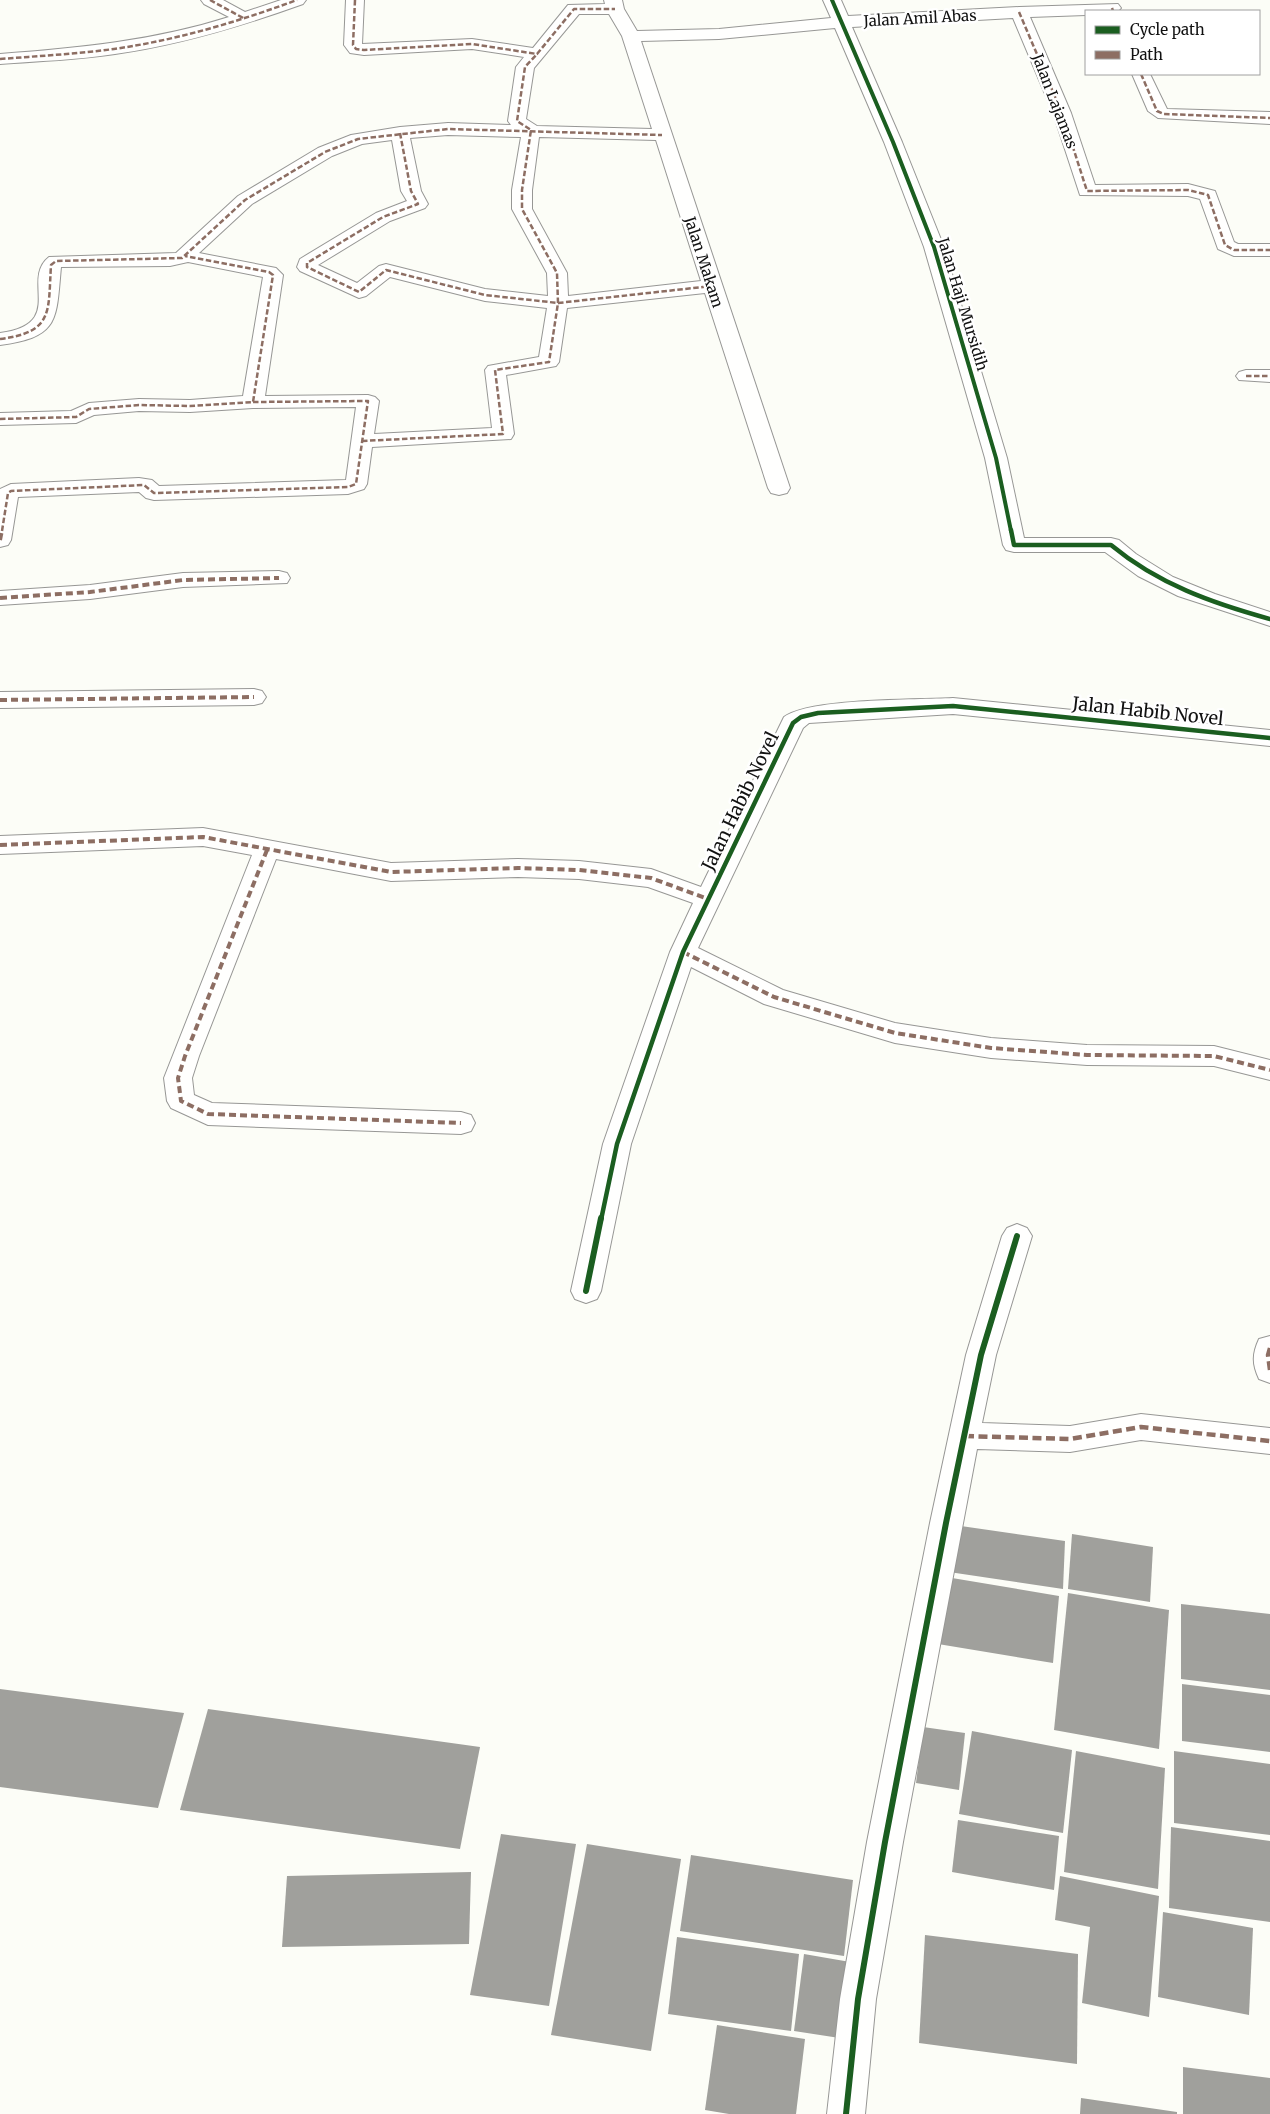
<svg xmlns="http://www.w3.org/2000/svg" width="1270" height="2114" font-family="Merriweather,serif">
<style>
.building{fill:#a0a09c}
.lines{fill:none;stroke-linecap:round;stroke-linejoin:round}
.street-casing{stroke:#979795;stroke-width:2}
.street{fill:#fffffe;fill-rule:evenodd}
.quiet-far2{stroke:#8d6e63;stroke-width:2.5;stroke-dasharray:5.5 2.5;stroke-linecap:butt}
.quiet-far1{stroke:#8d6e63;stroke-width:4;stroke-dasharray:7 4;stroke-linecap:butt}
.quiet{stroke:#8d6e63;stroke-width:4.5;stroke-dasharray:9 4.5;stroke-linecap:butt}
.cycleway-far2-casing{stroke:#fff;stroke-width:6}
.cycleway-far1-casing{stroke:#fff;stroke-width:8}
.cycleway-casing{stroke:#fff;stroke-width:9}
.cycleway-far2{stroke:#1b5e20;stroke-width:4}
.cycleway-far1{stroke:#1b5e20;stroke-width:4.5}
.cycleway{stroke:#1b5e20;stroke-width:6}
.labels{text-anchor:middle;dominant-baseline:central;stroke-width:5;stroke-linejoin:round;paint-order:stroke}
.far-street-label{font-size:15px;fill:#111;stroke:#fff}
.street-label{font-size:18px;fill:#111;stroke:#fff}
</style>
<rect width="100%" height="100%" fill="#fcfdf7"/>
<g class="building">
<path d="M954,1525l111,16 -2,48 -114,-17z"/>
<path d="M1072,1534l81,13 -3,55 -82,-13z"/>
<path d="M946,1577l113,19 -6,67 -115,-19z"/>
<path d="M1068,1593l101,17 -10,139 -105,-19z"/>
<path d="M1181,1604l89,10v76l-89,-11z"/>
<path d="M1182,1684l88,11v57l-88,-11z"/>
<path d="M0,1689l184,24 -26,95 -158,-21z"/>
<path d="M208,1709l272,38 -20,102 -280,-39z"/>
<path d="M923,1727l42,6 -6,57 -43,-7z"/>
<path d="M972,1731l100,19 -9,83 -104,-19z"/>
<path d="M1076,1751l89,17 -7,121 -94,-17z"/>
<path d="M1174,1751l96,13v71l-96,-12z"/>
<path d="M958,1820l101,16 -5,54 -102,-18z"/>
<path d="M1171,1827l99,14v81l-101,-14z"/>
<path d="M501,1834l75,10 -27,162 -79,-11z"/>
<path d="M587,1844l94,15 -30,192 -100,-16z"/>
<path d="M691,1855l162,25 -9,76 -164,-25z"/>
<path d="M471,1872l-2,72 -187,3 5,-71z"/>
<path d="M1060,1876l99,20 -10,121 -67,-14 8,-76 -35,-7z"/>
<path d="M1163,1912l90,16 -4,87 -91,-18z"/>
<path d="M925,1935l153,19 -1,110 -158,-21z"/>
<path d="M677,1937l122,17 -8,77 -123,-17z"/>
<path d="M804,1954l52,9 -10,76 -52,-8z"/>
<path d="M717,2025l88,14 -9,75h-67l-24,-4z"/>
<path d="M1183,2067l87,11v36h-87z"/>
<path d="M1081,2098l96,14v2h-97z"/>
</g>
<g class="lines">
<defs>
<g id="street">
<path d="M201,0h22l22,12 36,-12h25l-3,4c-61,22 -123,41 -188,50 -38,6 -77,7 -115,10v-10c78,-6 154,-13 229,-37l-25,-13z"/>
<path d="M346,0h18l-2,44 110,-5 61,9 35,-43 37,-1 -1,-4h18l2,9 13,22 82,-2 112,-11 -8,-18h18l7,16 171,-9 99,-3 3,4 -3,3h-32v4l-56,2 41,96 24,72 93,-1 27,7 19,51 4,2h32v12h-36l-16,-7 -18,-50 -12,-3 -108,-1 -27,-82 -40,-95 -161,9 50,115 42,105 63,211 17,80h87l8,2 17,14 37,23 42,17 55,18v14l-92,-30 -40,-20 -33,-24h-91l-8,-2 -3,-5 -18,-87 -61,-211 -40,-105 -49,-114 -116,11 -78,2 149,447 -3,5 -8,2 -8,-2 -3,-5 -63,-195 -138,15 -8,54 -3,4 -50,9 8,59 -3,5 -139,8 -5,37 -3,5 -16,5 -194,6 -8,-2 -7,-6 -121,5 -7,43 -3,5 -8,2v-58l11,-5 128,-6 13,2 7,6 187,-6 10,-73 -103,1 -63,4 -51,-1 -45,4 -18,8 -76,2v-12l71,-2 18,-8 50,-4 51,1 53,-4 20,-119 -75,-15 -18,4 -109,1c-5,53 -1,70 -61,78v-12c67,-9 20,-53 49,-76l127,-4 62,-57 80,-48 33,-13 49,-8 48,-4 63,2 -3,-4 8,-54 8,-10 -52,-8 -108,6 -14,-2 -6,-8zM579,14h30l13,22 30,93 -115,-3 -11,-7 8,-51zM448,135l73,2 -9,53v19l35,64 1,23 -63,-7 -99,-25 -7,2 -22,17 -39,-18 72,-44 35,-13 3,-4 -7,-13 -11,-53zM539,137l117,3 45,141 -133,15 -1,-23 -35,-64v-19zM392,140l9,51 6,10 -31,12 -76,46 -3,8 3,4 59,27 7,-2 24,-19 95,24 62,7 -8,49 -51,9 -3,4 7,58 -118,6 5,-33 -4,-4 -7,-2 -103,1 18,-121 -7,-7 -77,-15 53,-49 80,-48 30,-12z"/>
<path d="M1132,74h18l17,35 103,3v12l-112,-6 -10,-7z"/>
<path d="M1246,370h24v12l-31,-2 -3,-4 3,-4z"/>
<path d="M279,571l8,2 3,5 -3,5 -104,4 -93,12 -90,6v-14l90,-6 93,-12z"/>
<path d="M254,689l8,2 4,6 -4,6 -8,2 -254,3v-16z"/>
<path d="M953,698l317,32v16l-317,-32 -144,9 -6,5 -105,220 85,42 112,33 96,15 96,7 127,1 56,14v20l-56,-14 -127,-1 -96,-7 -96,-15 -131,-39 -73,-37 -60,177 -30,147 -4,8 -11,4 -11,-4 -4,-8 32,-147 67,-192 23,-49 -45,-16 -69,-8 -61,-2 -127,4 -115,-22 -77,197 -7,22 2,17 18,8 249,9 10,3 4,8 -4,8 -10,3 -253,-9 -37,-17 -4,-7 -3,-23 88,-223 -49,-9 -203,8v-18l203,-8 188,35 127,-4 61,2 72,8 50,18 83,-170c26,-19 132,-17 169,-19z"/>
<path d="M1017,1224l10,4 5,8 -36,119 -14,68 88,3 71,-12 129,14v26l-129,-14 -71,12 -93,-3 -74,393 -27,157 -11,115h-38l13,-115 27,-157 63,-319 36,-168 36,-119 5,-8z"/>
<path d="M1270,1336v47l-11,-4c-7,-15 -7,-25 0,-40z"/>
</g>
</defs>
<use href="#street" class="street-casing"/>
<use href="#street" class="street"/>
<g class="quiet-far2">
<path d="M210,0l35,19"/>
<path d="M355,0l-2,45 3,4 8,1 108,-6 65,10 37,-45h41"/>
<path d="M1112,8l1,3"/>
<path d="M1019,12l43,101 25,78 101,-1 20,5 17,50 9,5h36"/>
<path d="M0,59c38,-3 76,-5 114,-10 63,-9 123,-27 183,-49"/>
<path d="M1141,74l16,37 7,3 106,4"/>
<path d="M400,133l11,58 7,13 -35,13 -76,46v4l52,25 27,-22 99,25 73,8 -1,-30 -35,-64v-19l9,-60 -14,-9 8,-54 12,-13"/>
<path d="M0,339c54,-7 48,-27 51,-74l5,-4 126,-3 63,-58 80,-48 33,-13 90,-10 214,6"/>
<path d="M1246,376h24"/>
<path d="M0,419l76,-2 13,-8 50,-4 51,1 63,-4 20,-127 -4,-3 -84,-16"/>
<path d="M362,441l141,-7 -8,-64 54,-8 9,-59 154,-17"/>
<path d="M2,531l6,-38 3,-2 133,-6 10,8 194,-6 8,-3 12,-83 -115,1"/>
</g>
<g class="quiet-far1">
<path d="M0,540l2,-10"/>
<path d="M0,598l90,-6 93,-12 96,-2"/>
<path d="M0,700l254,-3"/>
<path d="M0,845l203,-8 188,35 127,-4 61,2 72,8 57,21"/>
<path d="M267,850l-82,206 -7,22 3,23 27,13 253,9"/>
<path d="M683,952l91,45 121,36 96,15 96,7 127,1 56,14"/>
</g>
<g class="quiet">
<path d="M1270,1348l-2,7 2,15"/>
<path d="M965,1436l105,3 71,-12 129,14"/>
</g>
<defs>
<path id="cycleway-far2" d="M832,0l61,142 41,105 62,211 15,73"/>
<g id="cycleway-far1">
<path d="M1011,530l3,15h97c47,39 101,58 159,74"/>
<path d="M601,1220l16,-76 66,-192 110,-229 8,-6 17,-4 135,-7 317,32"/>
</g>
<g id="cycleway">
<path d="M586,1291l15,-73"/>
<path d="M846,2114l12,-115 27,-157 61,-319 35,-168 36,-119"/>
</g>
</defs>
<use href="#cycleway-far2" class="cycleway-far2-casing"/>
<use href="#cycleway-far1" class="cycleway-far1-casing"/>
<use href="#cycleway" class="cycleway-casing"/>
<use href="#cycleway-far2" class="cycleway-far2"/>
<use href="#cycleway-far1" class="cycleway-far1"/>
<use href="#cycleway" class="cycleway"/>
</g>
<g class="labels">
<g class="far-street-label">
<text transform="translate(920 18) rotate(-3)">Jalan Amil Abas</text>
<text transform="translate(1055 101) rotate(69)">Jalan Lajamas</text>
<text transform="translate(704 262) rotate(72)">Jalan Makam</text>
<text transform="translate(963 304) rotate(73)">Jalan Haji Mursidih</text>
</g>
<g class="street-label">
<text transform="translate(1148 711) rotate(6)">Jalan Habib Novel</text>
<text transform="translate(740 801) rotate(-64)">Jalan Habib Novel</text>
</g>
</g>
<rect x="1085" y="10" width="175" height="65" fill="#ffffff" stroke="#a0a0a0"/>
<rect x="1095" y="26" width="25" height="8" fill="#1b5e20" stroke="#a0a0a0"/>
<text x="1130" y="35" font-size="15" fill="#111111">Cycle path</text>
<rect x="1095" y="51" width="25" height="8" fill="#8d6e63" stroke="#a0a0a0"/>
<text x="1130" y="60" font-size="15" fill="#111111">Path</text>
</svg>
